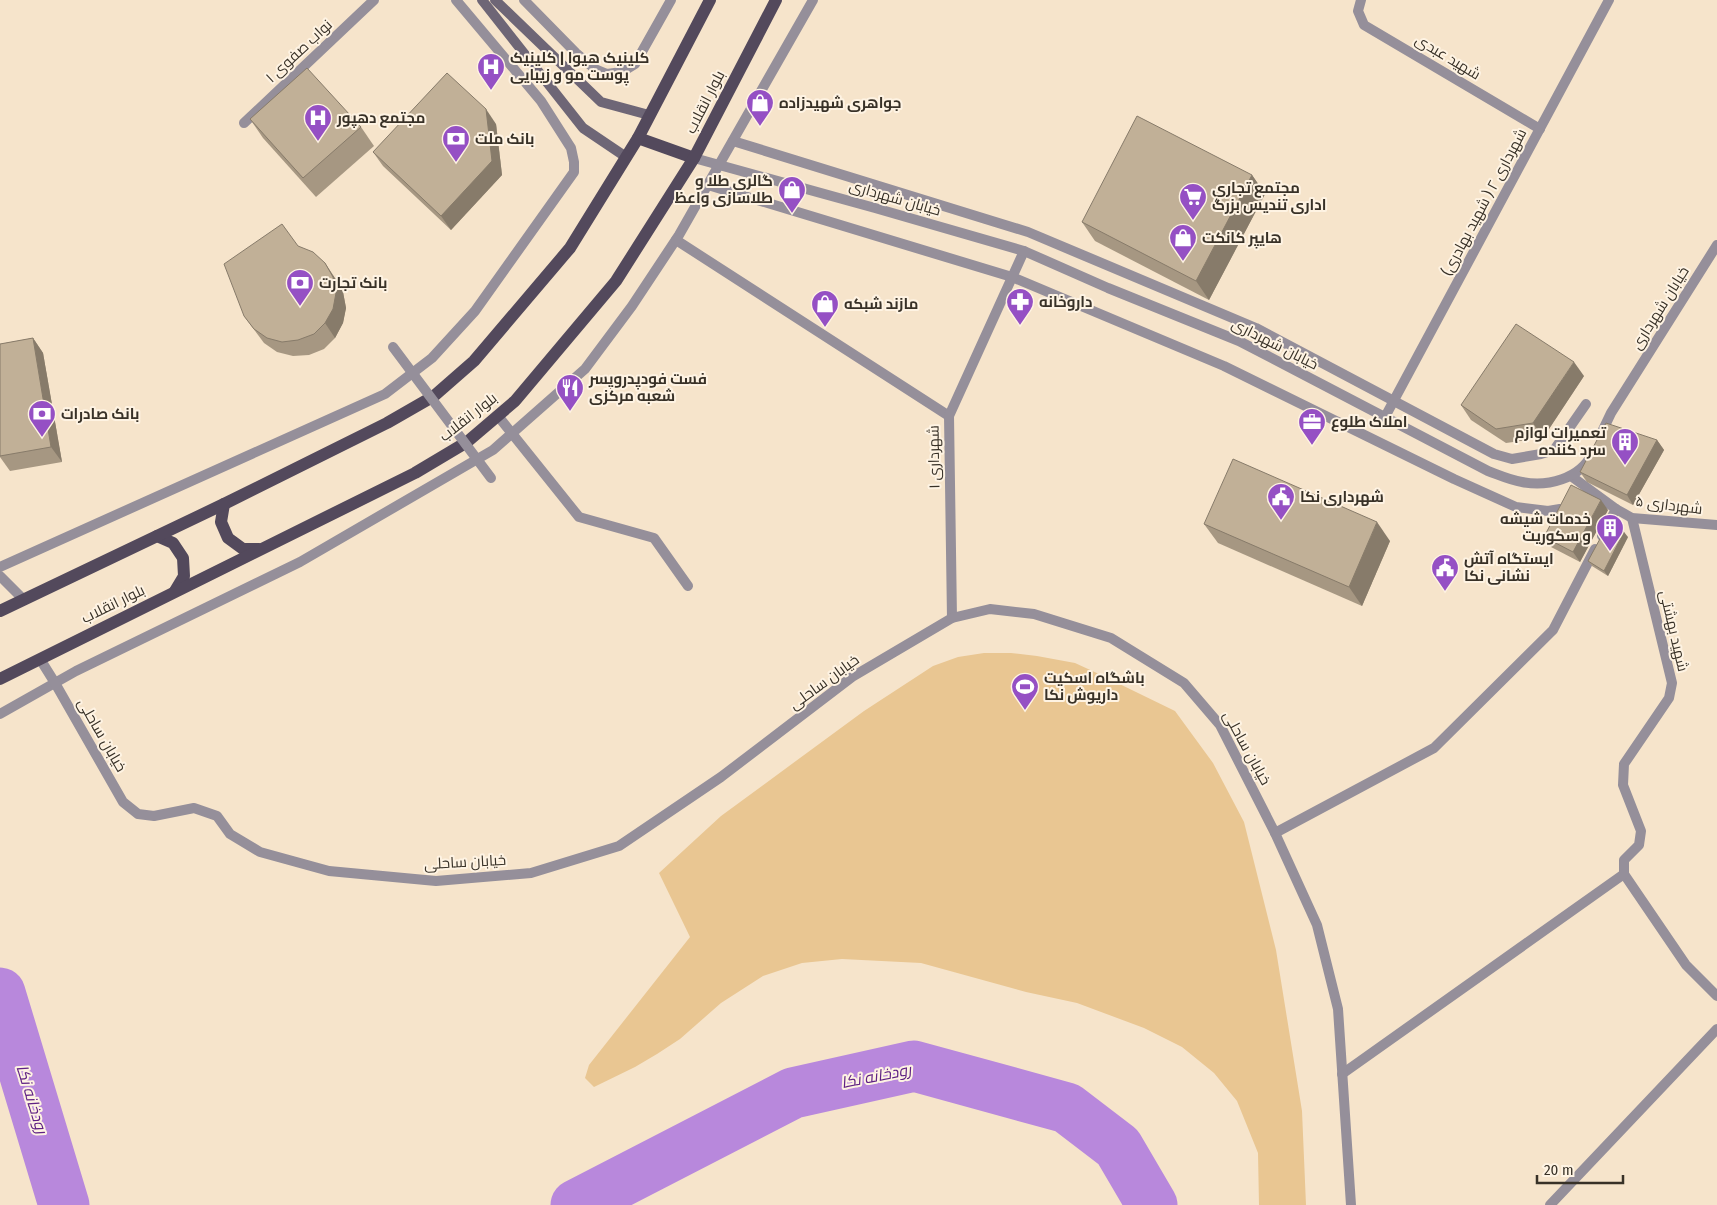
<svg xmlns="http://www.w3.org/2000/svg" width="1717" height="1205" font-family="'Fira Sans Condensed',Cairo,sans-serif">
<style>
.green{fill:#e9c692}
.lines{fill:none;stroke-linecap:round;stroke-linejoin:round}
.river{stroke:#b888dc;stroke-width:51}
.pedestrian{stroke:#958f9a;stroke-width:10}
.minor{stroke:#958f9a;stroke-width:10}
.tertiary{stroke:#958f9a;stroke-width:10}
.secondary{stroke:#6e6676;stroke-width:10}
.primary{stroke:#53495c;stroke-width:12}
.pedestrian-bridge{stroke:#958f9a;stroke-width:10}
.wall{fill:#a69782}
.shaded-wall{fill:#877b6a}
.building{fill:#c1b097;stroke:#877b6a}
.labels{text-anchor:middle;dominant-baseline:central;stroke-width:4;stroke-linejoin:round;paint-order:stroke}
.street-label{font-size:15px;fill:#383127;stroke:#fef3e3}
.poi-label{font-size:15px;font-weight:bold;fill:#383127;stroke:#fef3e3;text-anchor:start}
.water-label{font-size:16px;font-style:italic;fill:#5f2183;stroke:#fef3e3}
</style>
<rect width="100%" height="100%" fill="#f6e4cb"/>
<path class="green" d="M984,653h27l26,3 38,7 24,11 76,37 38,52 31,59 32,128 26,161 4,94h-47l-1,-52 -21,-52 -23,-28 -32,-26 -38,-19 -67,-25 -51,-11 -105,-29 -79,-4 -40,4 -39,13 -42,27 -41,36 -23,15 -22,13 -41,20 -9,-9 4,-13 101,-128 -31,-64 62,-57 143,-105 69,-45 25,-9z"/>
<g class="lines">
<g class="river">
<path d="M0,993l64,212"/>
<path d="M576,1205l217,-112 121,-27 153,42 51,39 34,58"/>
</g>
<g class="pedestrian">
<path d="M524,0l52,53 19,16 12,5 15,-2 13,-8 36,-64"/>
<path d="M733,141l295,91 228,96 238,126 18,5 29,-5 13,-4 32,-46"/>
<path d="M708,185l304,92 212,89 230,113 62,28 32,4 12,-2"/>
<path d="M0,567l385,-173 47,-36 43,-47 99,-139v-10l-3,-14 -30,-47 -85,-101"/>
<path d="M0,714l76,-43 224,-109 193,-112 92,-81 47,-63 47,-71 134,-235"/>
</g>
<g class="minor">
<path d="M1361,0l-3,11 6,14 176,104"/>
<path d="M244,123l130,-123"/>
<path d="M676,240l273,176"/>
<path d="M498,416l81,101 75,21 34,48"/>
<path d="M1385,417l224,-417"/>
<path d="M1571,476l45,33 16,9 85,7"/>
<path d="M1632,518l40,165 -3,15 -45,66 -1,21 18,46 -2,14 -15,15v14l62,91 31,31"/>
<path d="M1602,536l14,-27"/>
<path d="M0,576l24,24"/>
<path d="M952,618l-3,-202 75,-165"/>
<path d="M1275,833l159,-85 119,-118 42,-81"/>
<path d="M1342,1074l282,-200"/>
<path d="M1550,1205l167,-176"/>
</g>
<g class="tertiary">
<path d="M694,158l181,50 149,43 84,37 131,53 249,130c11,4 22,9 34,11 25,5 58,-3 70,-28"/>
<path d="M1601,434l10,-21 106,-168"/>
<path d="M40,659l15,24 68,119 15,12 16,2 40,-8 23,8 13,18 30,18 69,19 107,10 95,-8 88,-27 102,-69 131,-100 100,-59 38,-9 44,5 77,24 73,45 36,42 55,108 42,92 21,84 13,196"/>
</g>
<g class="secondary">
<path d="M482,0l101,128 43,29"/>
<path d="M495,0l106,102 48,13"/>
</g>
<g class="primary">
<path d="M638,138l56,20"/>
<path d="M224,504l-3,18 7,16 15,11h16"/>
<path d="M157,536l16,7 10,15 1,18 -9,15"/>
<path d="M0,611l224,-107 163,-81 47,-27 40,-35 96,-113 68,-110 72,-138"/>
<path d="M0,679l415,-206 52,-31 48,-41 101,-120 78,-123 82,-158"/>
</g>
<path class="pedestrian-bridge" d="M393,347l98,131"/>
</g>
<g class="wall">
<path d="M250,119l111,8 13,19 -58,51 -53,-59z"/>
<path d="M496,124l6,51 -51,55 -68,-64 -10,-14z"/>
<path d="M1252,175l13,19 -56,106 -114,-59 -13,-19z"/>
<path d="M335,278l8,14 3,16 -3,15 -8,15 -11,11 -15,6 -16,1 -16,-4 -13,-9 -20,-27z"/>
<path d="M33,338l10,15 19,109 -52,9 -10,-14v-113z"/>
<path d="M1584,376l-41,62 -37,5 -35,-23 -10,-15z"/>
<path d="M1657,440l7,10 -31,55 -46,-23 -7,-10z"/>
<path d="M1608,510l-28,52 -29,-15 -7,-10z"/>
<path d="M1204,524l186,17 -28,65 -144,-63z"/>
<path d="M1628,537l-20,39 -16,-10 -4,-5z"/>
</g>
<g class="shaded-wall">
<path d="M486,109l10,15 6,51 -51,55 -10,-14z"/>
<path d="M1252,175l13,19 -56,106 -13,-19z"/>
<path d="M325,263l10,15 8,14 3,16 -3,15 -8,15 -10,-15z"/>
<path d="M33,338l10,15 19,109 -11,-15z"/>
<path d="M1574,362l10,14 -41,62 -10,-15z"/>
<path d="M1657,440l7,10 -31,55 -6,-10z"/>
<path d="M1601,500l7,10 -28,52 -7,-10z"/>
<path d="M1377,522l13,19 -28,65 -13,-19z"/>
<path d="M1624,532l4,5 -20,39 -4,-5z"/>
</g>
<g class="building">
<path d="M307,68l54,59 -58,51 -53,-59z"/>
<path d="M447,73l39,36 6,52 -51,55 -68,-64z"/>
<path d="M1137,116l115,59 -56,106 -114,-59z"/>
<path d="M282,224l16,22 15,6 12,11 8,14 3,16 -3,16 -8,14 -11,11 -16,6 -16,2 -15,-4 -13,-9 -10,-13 -20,-52z"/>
<path d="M1516,324l58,38 -41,61 -37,6 -35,-24z"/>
<path d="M33,338l18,109 -51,9v-112z"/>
<path d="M1606,423l51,17 -30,55 -47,-23z"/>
<path d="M1233,459l144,63 -28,65 -145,-63z"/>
<path d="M1571,485l30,15 -28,52 -29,-15z"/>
<path d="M1608,524l16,8 -20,39 -16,-10z"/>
</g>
<defs>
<symbol id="hospital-pin" viewBox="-11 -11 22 30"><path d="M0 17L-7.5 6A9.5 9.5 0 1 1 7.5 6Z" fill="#9550c4" stroke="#fef3e3"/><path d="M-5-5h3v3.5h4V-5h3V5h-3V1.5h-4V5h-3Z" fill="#fff"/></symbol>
<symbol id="shop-pin" viewBox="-11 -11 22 30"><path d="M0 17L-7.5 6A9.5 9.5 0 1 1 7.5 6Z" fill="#9550c4" stroke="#fef3e3"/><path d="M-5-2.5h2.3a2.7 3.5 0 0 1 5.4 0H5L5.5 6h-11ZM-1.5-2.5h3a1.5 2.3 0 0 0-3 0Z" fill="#fff"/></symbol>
<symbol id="bank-pin" viewBox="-11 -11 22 30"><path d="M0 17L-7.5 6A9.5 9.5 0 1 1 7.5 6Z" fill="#9550c4" stroke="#fef3e3"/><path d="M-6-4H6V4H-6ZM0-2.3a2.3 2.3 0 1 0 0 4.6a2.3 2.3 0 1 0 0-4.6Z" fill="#fff"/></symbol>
<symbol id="supermarket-pin" viewBox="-11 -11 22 30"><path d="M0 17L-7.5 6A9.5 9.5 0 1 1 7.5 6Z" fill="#9550c4" stroke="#fef3e3"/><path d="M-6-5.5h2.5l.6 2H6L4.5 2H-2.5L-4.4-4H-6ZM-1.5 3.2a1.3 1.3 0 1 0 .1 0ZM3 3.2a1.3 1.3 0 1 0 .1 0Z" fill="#fff"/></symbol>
<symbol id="pharmacy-pin" viewBox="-11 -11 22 30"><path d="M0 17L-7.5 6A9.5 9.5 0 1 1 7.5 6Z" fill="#9550c4" stroke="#fef3e3"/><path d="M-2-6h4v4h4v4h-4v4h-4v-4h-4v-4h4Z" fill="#fff"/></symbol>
<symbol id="restaurant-pin" viewBox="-11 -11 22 30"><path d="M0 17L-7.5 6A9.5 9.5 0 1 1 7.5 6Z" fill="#9550c4" stroke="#fef3e3"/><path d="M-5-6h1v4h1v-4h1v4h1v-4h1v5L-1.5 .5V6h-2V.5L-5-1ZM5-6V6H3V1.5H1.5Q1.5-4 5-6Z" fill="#fff"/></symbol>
<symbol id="office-pin" viewBox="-11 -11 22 30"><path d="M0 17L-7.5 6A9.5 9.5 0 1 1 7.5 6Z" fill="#9550c4" stroke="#fef3e3"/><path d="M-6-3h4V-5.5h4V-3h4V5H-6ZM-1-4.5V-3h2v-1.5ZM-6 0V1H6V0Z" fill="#fff"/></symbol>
<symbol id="building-pin" viewBox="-11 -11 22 30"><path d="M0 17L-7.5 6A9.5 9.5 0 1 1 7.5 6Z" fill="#9550c4" stroke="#fef3e3"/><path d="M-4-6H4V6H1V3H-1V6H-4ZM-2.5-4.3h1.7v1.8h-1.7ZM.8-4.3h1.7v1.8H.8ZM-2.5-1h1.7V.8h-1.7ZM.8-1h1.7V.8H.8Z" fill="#fff"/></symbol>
<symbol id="civic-pin" viewBox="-11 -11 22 30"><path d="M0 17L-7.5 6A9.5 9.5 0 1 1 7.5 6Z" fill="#9550c4" stroke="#fef3e3"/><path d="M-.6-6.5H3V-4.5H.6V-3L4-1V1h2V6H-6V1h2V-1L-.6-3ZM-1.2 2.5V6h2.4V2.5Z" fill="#fff"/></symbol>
<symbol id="stadium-pin" viewBox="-11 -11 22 30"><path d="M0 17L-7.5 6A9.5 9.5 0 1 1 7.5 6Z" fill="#9550c4" stroke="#fef3e3"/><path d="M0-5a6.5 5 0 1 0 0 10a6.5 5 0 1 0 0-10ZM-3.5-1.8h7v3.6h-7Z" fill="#fff"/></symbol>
</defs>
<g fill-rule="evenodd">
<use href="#hospital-pin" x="475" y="51" width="32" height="43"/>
<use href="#shop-pin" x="744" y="87" width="32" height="43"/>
<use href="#hospital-pin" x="302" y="102" width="32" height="43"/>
<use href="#bank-pin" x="440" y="123" width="32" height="43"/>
<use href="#shop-pin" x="776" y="174" width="32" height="43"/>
<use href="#supermarket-pin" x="1177" y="181" width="32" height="43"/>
<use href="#shop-pin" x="1167" y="222" width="32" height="43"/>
<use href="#bank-pin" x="284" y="267" width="32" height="43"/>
<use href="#pharmacy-pin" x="1004" y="286" width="32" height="43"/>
<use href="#shop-pin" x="809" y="288" width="32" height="43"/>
<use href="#restaurant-pin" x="554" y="372" width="32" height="43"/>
<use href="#bank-pin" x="26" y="398" width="32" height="43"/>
<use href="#office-pin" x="1296" y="406" width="32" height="43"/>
<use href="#building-pin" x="1609" y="426" width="32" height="43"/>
<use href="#civic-pin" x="1265" y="481" width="32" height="43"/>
<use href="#building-pin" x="1594" y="512" width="32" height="43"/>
<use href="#civic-pin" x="1429" y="552" width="32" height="43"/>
<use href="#stadium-pin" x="1009" y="671" width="32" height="43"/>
</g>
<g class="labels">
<g class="street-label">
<text transform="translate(299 51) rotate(-43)">نواب صفوی ۱</text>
<text transform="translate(1448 57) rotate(31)">شهید عبدی</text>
<text transform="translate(705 102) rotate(-63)">بلوار انقلاب</text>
<text transform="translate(895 198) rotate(16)">خیابان شهرداری</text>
<text transform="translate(1484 202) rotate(-62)">شهرداری ۲ ( شهید بهادری)</text>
<text transform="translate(1660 308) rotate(-58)">خیابان شهرداری</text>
<text transform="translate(1275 344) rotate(27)">خیابان شهرداری</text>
<text transform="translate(468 417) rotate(-38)">بلوار انقلاب</text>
<text transform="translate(934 457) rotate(-91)">شهرداری ۱</text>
<text transform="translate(1669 505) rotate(7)">شهرداری ۵</text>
<text transform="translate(113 604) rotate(-26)">بلوار انقلاب</text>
<text transform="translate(1674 631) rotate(77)">شهید بهشتی</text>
<text transform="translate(824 682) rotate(-36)">خیابان ساحلی</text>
<text transform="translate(102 735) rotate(60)">خیابان ساحلی</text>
<text transform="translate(1247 748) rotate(61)">خیابان ساحلی</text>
<text transform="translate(465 862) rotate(-3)">خیابان ساحلی</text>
</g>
<g class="poi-label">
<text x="510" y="58">کلینیک هیوا | کلینیک<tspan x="510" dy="17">پوست مو و زیبایی</tspan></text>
<text x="779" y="103">جواهری شهیدزاده</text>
<text x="337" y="118">مجتمع دهپور</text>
<text x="475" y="139">بانک ملت</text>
<text x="773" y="181" text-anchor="end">گالری طلا و<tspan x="773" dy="17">طلاسازی واعظ</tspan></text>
<text x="1212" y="188">مجتمع تجاری<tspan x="1212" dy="17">اداری تندیس بزرگ</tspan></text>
<text x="1202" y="238">هایپر کانکت</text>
<text x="319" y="283">بانک تجارت</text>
<text x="1039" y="302">داروخانه</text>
<text x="844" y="304">مازند شبکه</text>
<text x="589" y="379">فست فودپدروپسر<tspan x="589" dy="17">شعبه مرکزی</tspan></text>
<text x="61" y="414">بانک صادرات</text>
<text x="1331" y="422">املاک طلوع</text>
<text x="1606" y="433" text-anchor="end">تعمیرات لوازم<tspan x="1606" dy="17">سرد کننده</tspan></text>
<text x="1300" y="497">شهرداری نکا</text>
<text x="1591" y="519" text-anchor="end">خدمات شیشه<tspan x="1591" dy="17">و سکوریت</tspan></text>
<text x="1464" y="559">ایستگاه آتش<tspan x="1464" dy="17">نشانی نکا</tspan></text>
<text x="1044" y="678">باشگاه اسکیت<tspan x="1044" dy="17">داریوش نکا</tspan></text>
</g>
<g class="water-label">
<text transform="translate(876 1076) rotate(-11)">رودخانه نکا</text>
<text transform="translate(32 1099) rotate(73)">رودخانه نکا</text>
</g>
</g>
<path d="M1537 1175v8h86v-8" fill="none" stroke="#383127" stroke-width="2.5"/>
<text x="1544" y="1175" font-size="15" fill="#383127" stroke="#fef3e3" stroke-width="4" paint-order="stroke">20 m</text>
</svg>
